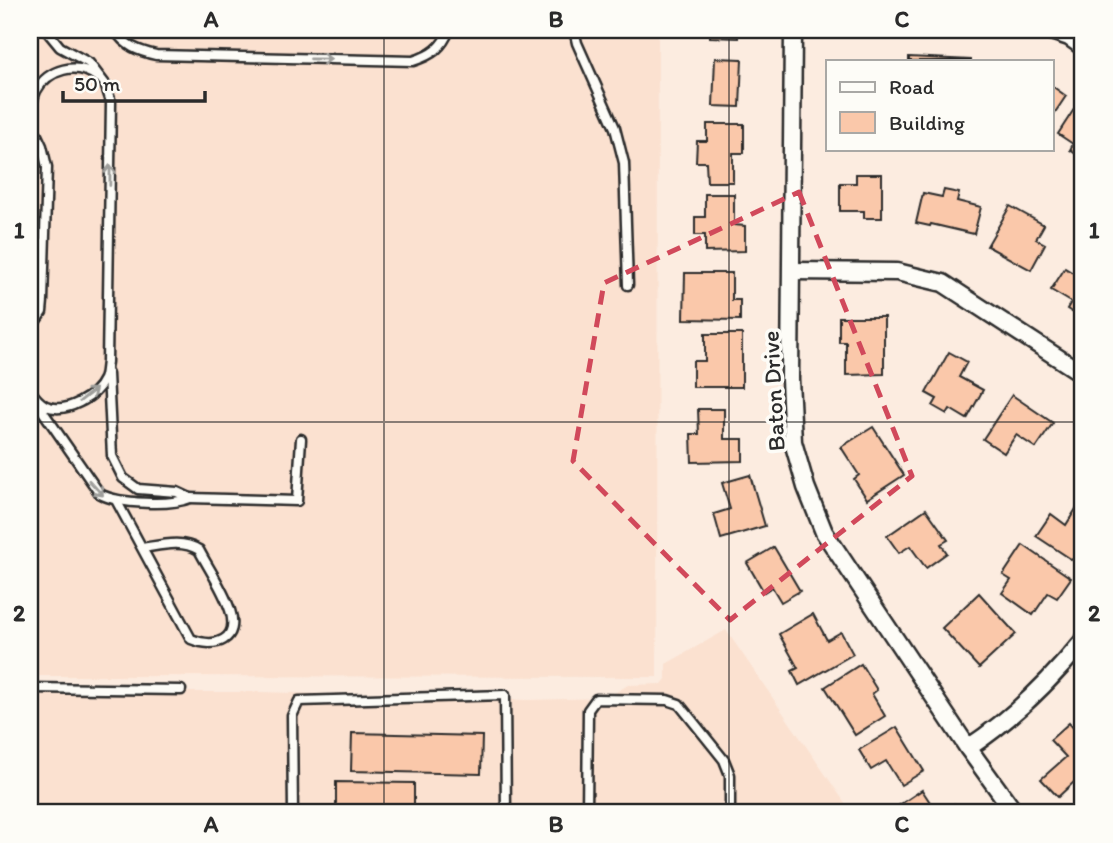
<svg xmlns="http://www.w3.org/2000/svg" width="1113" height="843" font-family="Itim,sans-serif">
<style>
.built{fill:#fbe1d0}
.building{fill:#fac8aa;stroke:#2b2b2b;stroke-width:2}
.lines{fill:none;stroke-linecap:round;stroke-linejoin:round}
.service-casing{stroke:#2b2b2b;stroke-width:13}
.minor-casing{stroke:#2b2b2b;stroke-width:21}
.service{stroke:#fdfcf7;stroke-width:8}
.minor{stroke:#fdfcf7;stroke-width:16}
.oneway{stroke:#9e9e9b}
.marked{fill:none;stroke:#d1495b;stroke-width:5;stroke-dasharray:14 9;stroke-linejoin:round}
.grid{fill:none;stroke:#2b2b2b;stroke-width:2;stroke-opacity:0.55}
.labels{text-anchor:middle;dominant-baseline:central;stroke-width:7;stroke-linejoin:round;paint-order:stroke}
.street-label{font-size:24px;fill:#2b2b2b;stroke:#fdfcf7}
.neatline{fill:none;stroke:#2b2b2b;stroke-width:2.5}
.grid-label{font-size:23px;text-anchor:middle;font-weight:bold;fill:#2b2b2b}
</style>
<rect width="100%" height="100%" fill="#fcece0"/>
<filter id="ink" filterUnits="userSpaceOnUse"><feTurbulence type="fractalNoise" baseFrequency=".0143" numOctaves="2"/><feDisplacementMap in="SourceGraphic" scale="14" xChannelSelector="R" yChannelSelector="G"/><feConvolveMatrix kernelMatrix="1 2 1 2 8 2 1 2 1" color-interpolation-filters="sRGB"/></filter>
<g filter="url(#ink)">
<g class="built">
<path d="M30,30h628l-1,647 -627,-1z"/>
<path d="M726,630l126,183h-822v-121h230l269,8 77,-2 22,-13 34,-1 4,-5v-15z"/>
</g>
<g class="building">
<path d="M710,30h28v8l-28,-1z"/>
<path d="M909,57l62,3v1h-62z"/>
<path d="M715,58l27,1 -2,48 -27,-1z"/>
<path d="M1052,86l14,10 -14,21z"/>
<path d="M1078,103l5,3v53l-13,-9 3,-6 -15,-10z"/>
<path d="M707,124h37v29h-11v29h-26l-1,-20h-10l1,-21h10z"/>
<path d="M856,174h26v44h-18v-7h-24v-28h16z"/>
<path d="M944,190l15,3 -2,8 24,6 -7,27 -43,-10 -1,2 -14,-3 7,-30 19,4z"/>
<path d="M705,194h29v31l11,1v25l-40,1v-17h-10v-18h10z"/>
<path d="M1010,206l34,19 -8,14 9,5 -14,26 -44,-24z"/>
<path d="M1065,268l18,11v40l-16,-10 4,-7 -20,-12z"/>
<path d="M685,273h47v27h8v20l-56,-1z"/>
<path d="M839,317h45v57l-38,1v-33h-7z"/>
<path d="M705,334h37v53h-49v-26h12z"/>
<path d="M949,352l18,10 -8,15 24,13 -16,29 -17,-10 -3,5 -14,-8 4,-7 -11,-6z"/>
<path d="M1012,395l41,28 -17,25 -20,-13 -12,18 -21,-14z"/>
<path d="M698,409h26v30h19v22l-51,1 -1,-28h8z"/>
<path d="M873,427l31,48 -37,24 -13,-20 5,-4 -18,-28z"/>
<path d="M750,475l15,51 -44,13 -7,-25 16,-5 -8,-26z"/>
<path d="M1079,504l4,3v53l-3,5 -44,-29 15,-22 15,11z"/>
<path d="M926,509l22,31 -7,4 6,9 -21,15 -16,-22 -11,7 -12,-17z"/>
<path d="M1023,545l48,33 -14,20 -9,-5 -15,22 -31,-22 9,-13 -8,-5z"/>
<path d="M774,547l26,44 -19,11 -9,-15 -8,5 -17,-29z"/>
<path d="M979,593l37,41 -37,34 -37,-40z"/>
<path d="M813,614l14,26 14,-8 12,22 -54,31 -7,-14 6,-3 -19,-34z"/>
<path d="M861,664l16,26 -5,4 13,22 -30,19 -30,-48z"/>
<path d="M1069,723l14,16v49l-8,-7 -17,16 -17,-18 25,-22 -16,-17z"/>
<path d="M897,727l27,44 -23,14 -15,-24 -15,9 -12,-20z"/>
<path d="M352,733l130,3 -1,38 -130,-3z"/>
<path d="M336,782l78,1v30h-78z"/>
<path d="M922,790l15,23h-34l-5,-7z"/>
<path d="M954,804l5,9h-19z"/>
</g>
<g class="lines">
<defs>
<g id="service">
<path d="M115,30c10,16 23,21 41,25l257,6c19,-6 29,-13 36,-31"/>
<path d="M574,30l3,13 38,85 9,35 4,122"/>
<path d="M30,118c1,-9 2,-19 6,-27 12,-22 41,-30 61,-14"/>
<path d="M30,120l12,26 5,21 -4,134 -1,11 -12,17"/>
<path d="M30,390c4,6 10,13 16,16 20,8 50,-9 58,-27 2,-4 2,-12 3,-17l4,-260 -6,-18 -16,-21 -29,-16 -14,-17"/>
<path d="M37,403l63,91c19,10 71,12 90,4l-13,-6 -39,-3 -15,-11 -11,-22 -4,-82"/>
<path d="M190,498l107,3 4,-62"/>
<path d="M116,500l75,139c25,10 49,1 39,-29 -7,-21 -21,-41 -31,-60 -17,-11 -37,-5 -56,-2"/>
<path d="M30,688l151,2"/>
<path d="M293,813l-1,-97 7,-15 206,-6 1,118"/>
<path d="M587,813l1,-103 8,-11 71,1 12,4 45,56 6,15v38"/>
</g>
<g id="minor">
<path d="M793,30l-3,349 3,63 13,45 18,45 144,216 47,65"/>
<path d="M1048,30l21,7 14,10"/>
<path d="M792,271l105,1 46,11 140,91"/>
<path d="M968,748c44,-29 82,-67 115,-107"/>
</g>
</defs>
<use href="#service" class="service-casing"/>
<use href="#minor" class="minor-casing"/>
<use href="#service" class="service"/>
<use href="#minor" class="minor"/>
</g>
<defs><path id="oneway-shaft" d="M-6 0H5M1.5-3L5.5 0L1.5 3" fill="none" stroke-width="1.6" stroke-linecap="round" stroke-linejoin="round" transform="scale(1.75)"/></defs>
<g class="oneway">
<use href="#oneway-shaft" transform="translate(321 59) rotate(1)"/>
<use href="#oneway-shaft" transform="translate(110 175) rotate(-89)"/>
<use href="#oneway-shaft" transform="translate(88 395) rotate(-38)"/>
<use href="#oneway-shaft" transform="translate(96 488) rotate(47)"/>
</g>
</g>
<path class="marked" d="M799,192l113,284 -182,144 -157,-159 31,-178z"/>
<path class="grid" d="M384,30v783M729,30v783M30,422h1053"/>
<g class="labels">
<g class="street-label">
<text transform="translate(773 391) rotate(-93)">Baton Drive</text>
</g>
</g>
<rect width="1113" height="843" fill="none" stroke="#fdfcf7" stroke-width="77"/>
<rect x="826" y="60" width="228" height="91" fill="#fdfcf7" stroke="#a9a8a5" stroke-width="2"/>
<rect x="840" y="82" width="35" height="10" fill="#fdfcf7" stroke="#a9a8a5" stroke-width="2"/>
<text x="889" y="94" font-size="21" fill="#2b2b2b">Road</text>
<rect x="840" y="112" width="35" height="21" fill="#fac8aa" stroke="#a9a8a5" stroke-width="2"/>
<text x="889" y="130" font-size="21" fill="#2b2b2b">Building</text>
<path d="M63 91v10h142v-10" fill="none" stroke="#2b2b2b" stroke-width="3.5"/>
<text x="74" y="91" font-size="21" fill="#2b2b2b" stroke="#fdfcf7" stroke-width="5" paint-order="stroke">50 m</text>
<rect x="38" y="38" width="1036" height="766" class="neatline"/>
<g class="grid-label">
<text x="211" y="27">A</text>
<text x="556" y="27">B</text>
<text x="902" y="27">C</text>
<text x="19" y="238">1</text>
<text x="1094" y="238">1</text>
<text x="19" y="621">2</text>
<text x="1094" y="621">2</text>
<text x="211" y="832">A</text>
<text x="556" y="832">B</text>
<text x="902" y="832">C</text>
</g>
</svg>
